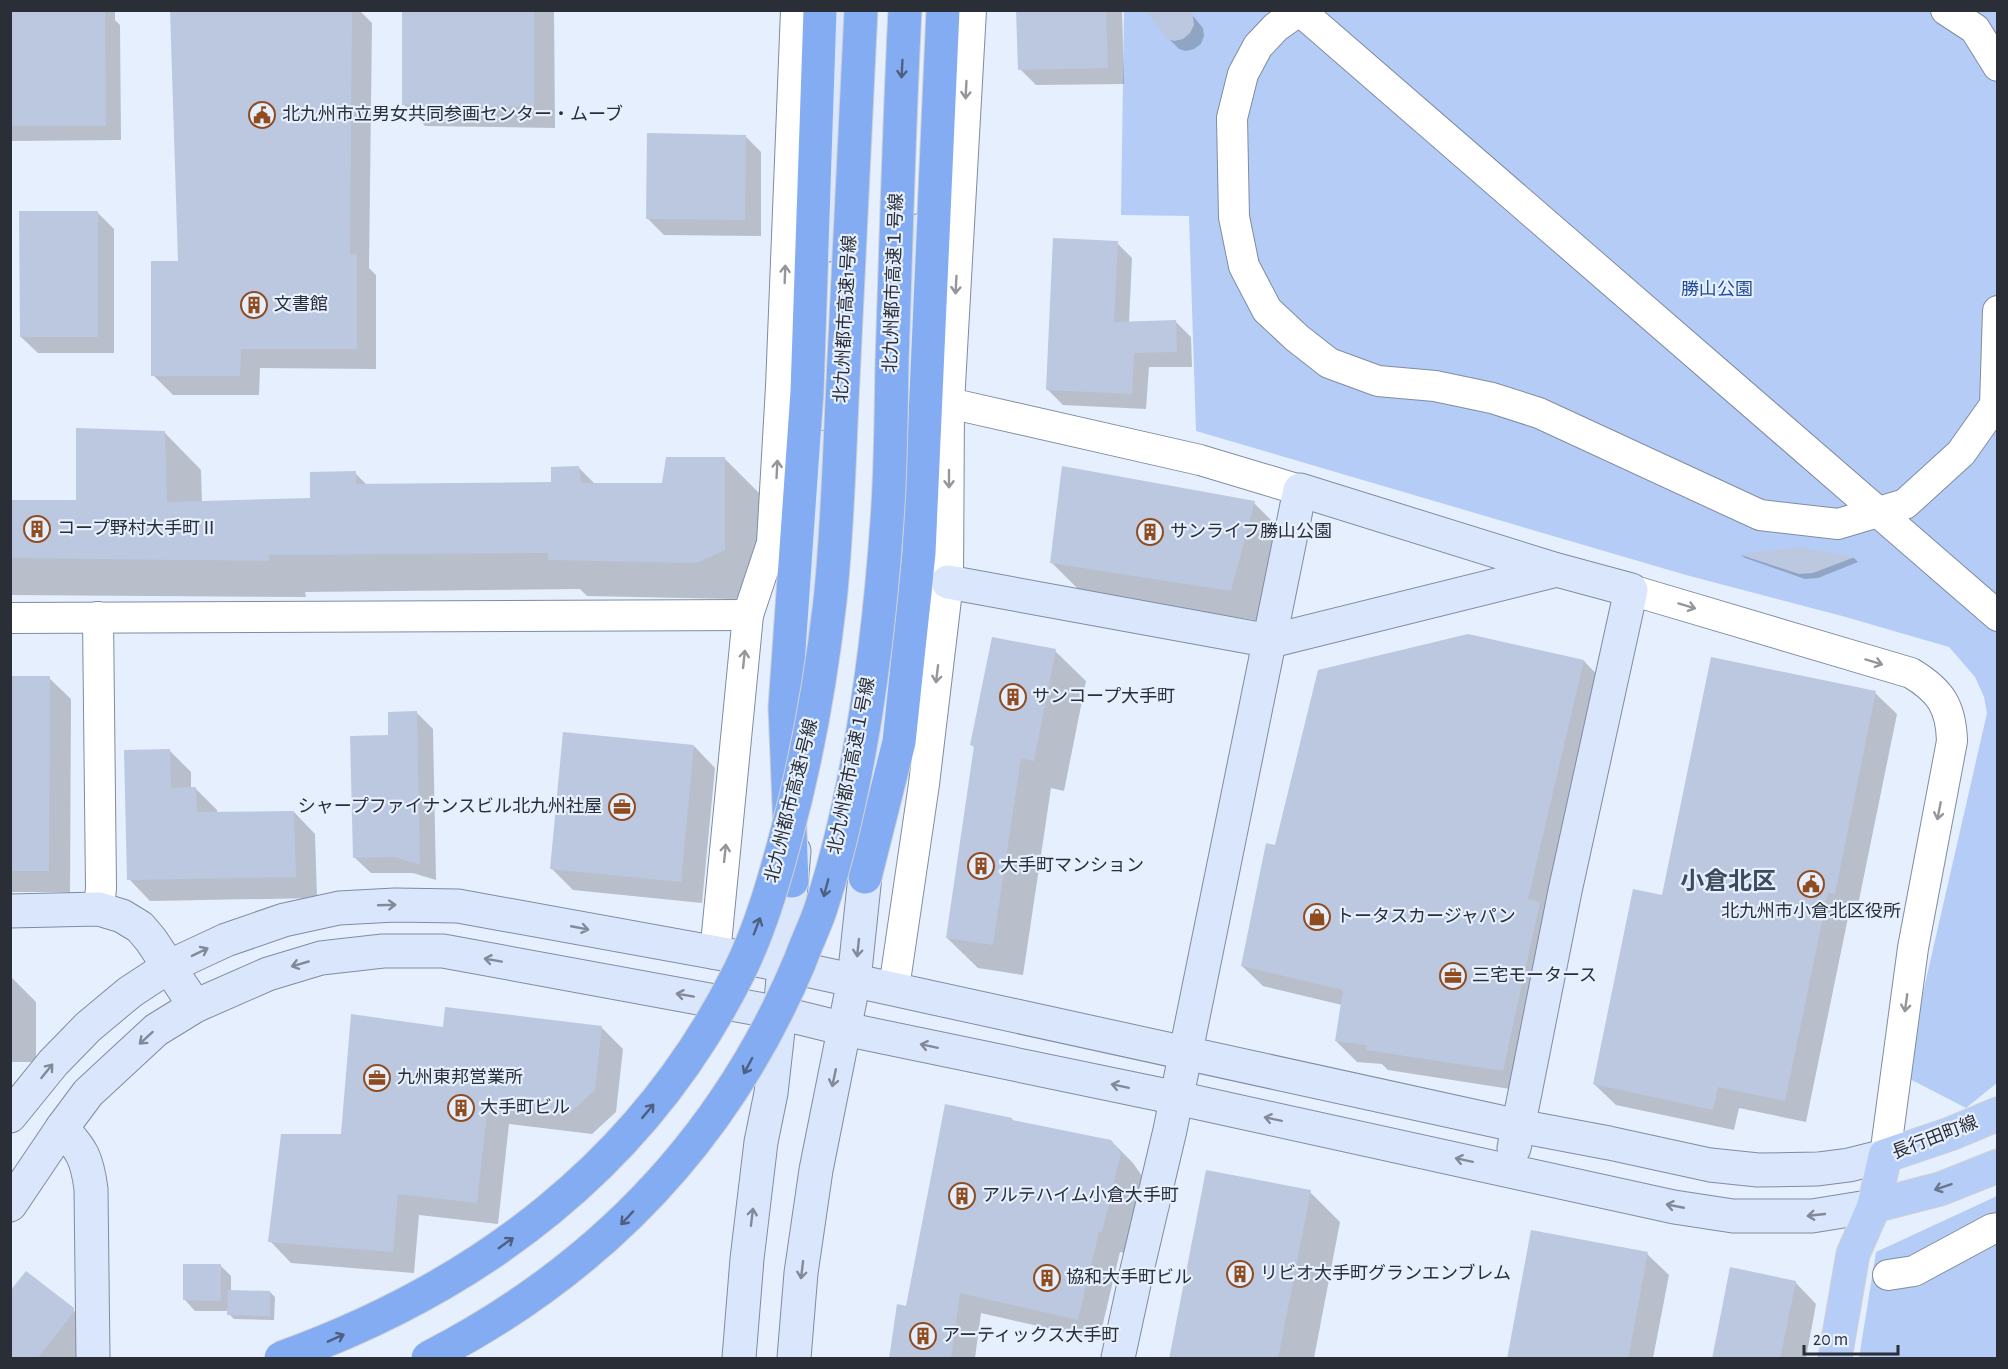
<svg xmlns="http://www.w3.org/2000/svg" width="2008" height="1369" font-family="'Alegreya Sans','Noto Sans JP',sans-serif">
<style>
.green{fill:#b5cdf6}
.shadow{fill:#0003}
.building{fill:#bbc8e0}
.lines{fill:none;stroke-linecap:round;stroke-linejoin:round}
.street-casing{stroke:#7f8ca1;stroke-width:32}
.secondary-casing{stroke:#7f8ca1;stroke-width:35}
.primary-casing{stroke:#d0d1d3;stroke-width:35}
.highway-casing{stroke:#d0d1d3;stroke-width:35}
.street{stroke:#fff;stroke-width:30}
.secondary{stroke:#dae6fb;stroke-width:33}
.primary{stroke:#b5cdf7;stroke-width:33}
.highway{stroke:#84acf2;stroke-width:33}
.highway-bridge-casing{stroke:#d0d1d3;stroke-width:35;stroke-linecap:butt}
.highway-bridge{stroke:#84acf2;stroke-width:33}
.oneway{stroke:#4d6082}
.oneway2{stroke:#94969b}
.oneway3{stroke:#828a99}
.oneway4{stroke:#68768d}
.labels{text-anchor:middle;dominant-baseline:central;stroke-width:4.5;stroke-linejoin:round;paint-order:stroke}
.poi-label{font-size:18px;fill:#292e37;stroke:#e6effd;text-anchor:start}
.street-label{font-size:18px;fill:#292e37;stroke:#e6effd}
.park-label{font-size:18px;fill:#234d98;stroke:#e6effd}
.district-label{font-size:24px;font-weight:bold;fill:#3d495c;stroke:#e6effd}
</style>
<rect width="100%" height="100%" fill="#e6effd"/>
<g class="green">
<path d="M1124,11h873v1072l-31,25 -62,-32 83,-363 -3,-16 -9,-20 -26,-30 -107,-31 -156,-41 -490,-144 -7,-215 -68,-1z"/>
<path d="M1997,1196v162h-138l17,-106z"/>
</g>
<g class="shadow">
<path d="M10,10h105v10l5,5 1,115 -111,1z"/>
<path d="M172,10h187l13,13 -3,245 7,7v94l-116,-1 -1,27h-86l-20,-20 26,-112z"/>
<path d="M404,10h150l1,118 -130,-2 -21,-21z"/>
<path d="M1018,10h104l2,74 -88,1 -16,-16z"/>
<path d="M1188,10l15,18 1,8 -3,8 -7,5 -8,2 -7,-2 -11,-11z"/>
<path d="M745,136l16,16v84l-97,-1 -16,-16z"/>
<path d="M97,212l17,17v124h-76l-17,-16z"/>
<path d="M1117,243l15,15 -3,65 47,-1 15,15 1,30h-43l-3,42 -83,-4 -16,-16z"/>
<path d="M164,432l37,38 1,33 110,-3 43,-27 12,12 185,-1 26,-17 18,18 67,-1 61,-26 37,37v92l-26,12 -148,-3 -7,-7 -275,3 1,5 -296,-2v-94h68z"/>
<path d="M1254,503l30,30 -23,88 -179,-28 -30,-30z"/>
<path d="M1799,548l55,10 4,4 -40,16 -13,1 -60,-21 -4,-3z"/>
<path d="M1055,651l31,30 -22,110 -13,-3 -28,187 -45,-7 -31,-30 28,-190 -3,-3z"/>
<path d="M1584,661l20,21 -81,409 -135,-21 -6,-6 -25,-2 -21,-21 6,-36 -79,-19 -21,-20 34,-119z"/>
<path d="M10,678h39l22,21 -1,193h-60z"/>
<path d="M1875,693l22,21 -41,201 -7,-2 -43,209 -67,-14 -5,22 -118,-25 -22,-21 70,-187z"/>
<path d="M417,713l16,16 3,151 -23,-7h-42l-17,-16 36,-120z"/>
<path d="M694,746l21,22 -13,135 -129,-13 -21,-21z"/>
<path d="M169,750l22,22v17h5l21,21v4l77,-2 21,22 2,64 -167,3 -21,-22z"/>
<path d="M10,976l26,26v60h-26z"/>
<path d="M601,1027l22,22 -7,63 -24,22 -83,-10 -11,100 -79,-9 -5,58 -123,-10 -21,-22 72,-105 102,-107z"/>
<path d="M1012,1119l3,3 96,19 22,22 9,13 -18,77 -4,-1 -21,88 -118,-27 -6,45h-84l17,-51z"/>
<path d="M1310,1192l30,30 -26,136h-143z"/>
<path d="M1647,1254l22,21 -16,83h-144z"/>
<path d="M220,1265l11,11v15l39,1 5,5 -1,23 -40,-1 -5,-5v-3h-34l-10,-11z"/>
<path d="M1795,1282l21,22 -10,54h-93z"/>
<path d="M73,1310l31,30 -13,18h-81z"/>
</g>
<g class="building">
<path d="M10,10h95l1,116h-96z"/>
<path d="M170,10h182l-2,244h7v95h-116l-1,27h-89v-115h27z"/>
<path d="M402,10h132v97l-132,-2z"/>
<path d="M1016,10h90l2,58 -90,2z"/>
<path d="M1145,10h47l2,15 -4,8 -7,6 -9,2 -7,-2z"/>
<path d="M647,133l99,2 -1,85 -99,-1z"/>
<path d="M19,211h79v126h-78z"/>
<path d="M1053,238l65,3 -4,81 62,-2 1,32 -43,1 -2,41 -86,-4z"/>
<path d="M76,428l89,3 2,71 143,-4v-26l46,-1v13l195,-2v-15l28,-1 2,17h81l4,-26h59v93l-28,13 -149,-3v-7l-279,2v6l-259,-3v-58h66z"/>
<path d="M1062,466l193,35 -24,90 -181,-28z"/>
<path d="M1799,547l56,10 -42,16 -14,1 -61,-20z"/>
<path d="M1468,634l116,26 -56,239 12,3 -37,169 -137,-21 1,-5 -32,-4 8,-51 -102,-24 25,-123 9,2 43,-175z"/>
<path d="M992,637l64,12 -22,112 -13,-3 -28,187 -47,-7 28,-192 -4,-1z"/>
<path d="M1711,657l165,34 -41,203 -7,-1 -43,208 -67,-14 -5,23 -120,-26 40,-195 29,6z"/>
<path d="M10,676h40l-1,195h-39z"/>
<path d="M417,711l3,154 -25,-8 -42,1 -3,-122 38,-1v-23z"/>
<path d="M563,732l131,13 -13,137 -131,-13z"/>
<path d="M170,749l1,39 25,-1 1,25 97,-1 2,66 -169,3 -3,-130z"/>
<path d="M445,1007l157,19 -7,64 -25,23 -82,-9 -11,99 -79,-9 -5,58 -125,-10 13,-108h60l10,-120 92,13z"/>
<path d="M945,1104l67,14v2l99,20 10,13 -19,79h-3l-21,88 -118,-27 -9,66h-62l8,-55 9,2z"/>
<path d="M1206,1170l105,20 -33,169h-109z"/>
<path d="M1531,1230l117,22 -20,107h-121z"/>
<path d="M183,1264h38v37l-38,-1z"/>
<path d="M1730,1267l66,14 -16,78h-68z"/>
<path d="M26,1271l48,37v4l-37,47h-27v-68z"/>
<path d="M228,1290l42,1v25l-43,-1z"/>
</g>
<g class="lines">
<defs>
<g id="street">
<path d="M1299,10l699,606"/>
<path d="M1300,10l-24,17 -18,19 -15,28 -11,44 2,99 10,49 23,44 30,28 32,25 49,18 57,5 57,12 47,15 221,102 78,9 67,-20 56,-51 34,-48 3,-94"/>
<path d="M1946,10l29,19 23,37"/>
<path d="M949,403l251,57 100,30"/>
<path d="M1631,590l280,83c30,18 40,34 41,68l-39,207 -28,208"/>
<path d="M98,617l3,271 -2,21"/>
<path d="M10,618l738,-3"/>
<path d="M715,954l33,-339 24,-72 9,-156 15,-377"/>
<path d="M894,988l30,-204 24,-202 1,-179 22,-393"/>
<path d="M1888,1275l26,-4 78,-42 6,-1"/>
</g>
<g id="secondary">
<path d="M828,245l11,-235"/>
<path d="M905,437l12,-206"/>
<path d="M948,582l323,59 286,-71"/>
<path d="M804,698l15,-251"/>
<path d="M10,911l89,-2 23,7 18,11 11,13 44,66"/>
<path d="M10,1116l43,-53 35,-36 42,-35 38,-25 58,-27 58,-20 55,-12 56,-3 63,1 325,59 736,161 90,17 101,22 48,5 60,-1 31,-4 36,-9"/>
<path d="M62,1128c20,22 25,30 29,61l2,169"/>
<path d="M10,1205l52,-77 26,-35 68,-63 39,-24 73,-32 53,-16 62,-7h60l337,62 65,16 332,69 497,109 59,9h79l62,-10"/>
<path d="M739,1358l8,-99 14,-117 10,-49 9,-80 14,-162"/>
<path d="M794,1358l7,-85 15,-103 38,-190 32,-303"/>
<path d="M1118,1358l19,-88 33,-140 130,-640 257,80 74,20 -66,301 -51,257"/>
</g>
<g id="primary">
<path d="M1874,1206l66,-17 58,-23"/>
<path d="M1835,1358l18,-104 21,-48 11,-50 65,-22 48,-20"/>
</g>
<g id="highway">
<path d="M865,877l34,-135 20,-189 24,-543"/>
<path d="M792,881l-7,-174 22,-315 13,-382"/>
</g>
</defs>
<use href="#street" class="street-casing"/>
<use href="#secondary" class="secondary-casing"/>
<use href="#primary" class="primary-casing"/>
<use href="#highway" class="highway-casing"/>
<use href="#street" class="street"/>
<use href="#secondary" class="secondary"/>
<use href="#primary" class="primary"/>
<use href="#highway" class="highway"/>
<defs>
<g id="highway-bridge">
<path d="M281,1358c198,-71 363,-195 458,-386 21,-42 35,-91 47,-136 21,-77 35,-156 44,-235 7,-66 9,-133 12,-200 6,-130 13,-260 19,-391"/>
<path d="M428,1358c171,-88 297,-218 372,-397 6,-17 14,-33 20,-50 40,-123 58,-260 67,-390 4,-53 4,-107 5,-160 4,-117 7,-234 13,-351"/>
</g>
</defs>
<use href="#highway-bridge" class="highway-bridge-casing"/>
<use href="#highway-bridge" class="highway-bridge"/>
</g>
<defs><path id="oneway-shaft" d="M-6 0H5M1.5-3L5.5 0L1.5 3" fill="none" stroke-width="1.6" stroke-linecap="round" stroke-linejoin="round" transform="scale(1.5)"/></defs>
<g class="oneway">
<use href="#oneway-shaft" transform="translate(902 69) rotate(93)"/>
<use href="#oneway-shaft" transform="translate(826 888) rotate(105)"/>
<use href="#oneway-shaft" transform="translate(757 926) rotate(-69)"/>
<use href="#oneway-shaft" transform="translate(748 1066) rotate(118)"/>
<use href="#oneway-shaft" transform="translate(648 1111) rotate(-50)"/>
<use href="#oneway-shaft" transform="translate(627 1218) rotate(133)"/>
<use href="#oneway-shaft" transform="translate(506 1243) rotate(-36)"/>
<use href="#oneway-shaft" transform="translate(336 1338) rotate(-24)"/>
</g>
<g class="oneway2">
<use href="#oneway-shaft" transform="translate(966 90) rotate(93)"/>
<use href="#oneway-shaft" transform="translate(785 274) rotate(-88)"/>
<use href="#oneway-shaft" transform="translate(956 285) rotate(93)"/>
<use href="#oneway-shaft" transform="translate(777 469) rotate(-87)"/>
<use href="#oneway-shaft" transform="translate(949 479) rotate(90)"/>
<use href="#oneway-shaft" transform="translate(1687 606) rotate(17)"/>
<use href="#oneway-shaft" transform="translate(744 659) rotate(-84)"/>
<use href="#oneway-shaft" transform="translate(1874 662) rotate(17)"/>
<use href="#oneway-shaft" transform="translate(937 674) rotate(97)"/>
<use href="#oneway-shaft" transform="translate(1939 811) rotate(101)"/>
<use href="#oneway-shaft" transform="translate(725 853) rotate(-84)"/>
<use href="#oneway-shaft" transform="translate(1906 1003) rotate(98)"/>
</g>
<g class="oneway3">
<use href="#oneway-shaft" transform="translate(387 905) rotate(-2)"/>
<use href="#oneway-shaft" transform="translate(580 928) rotate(11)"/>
<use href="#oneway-shaft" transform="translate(858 948) rotate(96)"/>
<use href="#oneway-shaft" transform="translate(200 952) rotate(-26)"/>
<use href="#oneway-shaft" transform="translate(493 960) rotate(-170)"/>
<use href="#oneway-shaft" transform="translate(300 964) rotate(164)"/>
<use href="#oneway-shaft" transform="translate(685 995) rotate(-170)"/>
<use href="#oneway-shaft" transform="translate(146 1038) rotate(138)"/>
<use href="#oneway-shaft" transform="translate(929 1046) rotate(-168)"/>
<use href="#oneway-shaft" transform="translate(47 1071) rotate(-51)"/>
<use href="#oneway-shaft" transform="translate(834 1078) rotate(102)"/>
<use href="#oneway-shaft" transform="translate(1120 1086) rotate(-168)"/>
<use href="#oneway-shaft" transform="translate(1273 1119) rotate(-168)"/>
<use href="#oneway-shaft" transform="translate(1464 1160) rotate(-168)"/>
<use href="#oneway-shaft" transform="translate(1675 1206) rotate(-169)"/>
<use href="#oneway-shaft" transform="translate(1816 1215) rotate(174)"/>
<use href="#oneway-shaft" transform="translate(752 1217) rotate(-83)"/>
<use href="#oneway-shaft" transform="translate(802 1270) rotate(97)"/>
</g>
<use class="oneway4" href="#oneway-shaft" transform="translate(1943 1187) rotate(161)"/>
<defs>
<symbol id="civic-ring" viewBox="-11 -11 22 22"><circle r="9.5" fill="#e6effd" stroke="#904c1f" stroke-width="1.5"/><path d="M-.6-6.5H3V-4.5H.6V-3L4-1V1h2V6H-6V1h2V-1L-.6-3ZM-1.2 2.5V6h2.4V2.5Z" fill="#904c1f"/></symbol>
<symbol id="building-ring" viewBox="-11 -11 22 22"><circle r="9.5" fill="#e6effd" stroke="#904c1f" stroke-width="1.5"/><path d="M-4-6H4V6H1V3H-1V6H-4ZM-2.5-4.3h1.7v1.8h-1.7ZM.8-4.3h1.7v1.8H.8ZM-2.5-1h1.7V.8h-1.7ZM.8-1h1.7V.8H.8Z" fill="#904c1f"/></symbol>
<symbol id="office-ring" viewBox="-11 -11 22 22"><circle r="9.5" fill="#e6effd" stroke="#904c1f" stroke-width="1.5"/><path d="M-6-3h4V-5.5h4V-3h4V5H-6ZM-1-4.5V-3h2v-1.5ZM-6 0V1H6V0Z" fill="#904c1f"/></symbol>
<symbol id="shop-ring" viewBox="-11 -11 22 22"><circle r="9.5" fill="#e6effd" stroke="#904c1f" stroke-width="1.5"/><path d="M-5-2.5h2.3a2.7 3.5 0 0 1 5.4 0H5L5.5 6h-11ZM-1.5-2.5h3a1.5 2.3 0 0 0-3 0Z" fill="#904c1f"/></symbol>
</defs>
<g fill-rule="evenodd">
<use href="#civic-ring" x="247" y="100" width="30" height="30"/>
<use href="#building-ring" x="239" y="290" width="30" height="30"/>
<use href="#building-ring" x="22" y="514" width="30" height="30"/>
<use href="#building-ring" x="1135" y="517" width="30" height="30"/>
<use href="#building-ring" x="998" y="682" width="30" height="30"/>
<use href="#office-ring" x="607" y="792" width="30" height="30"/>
<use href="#building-ring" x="966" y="851" width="30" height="30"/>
<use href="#civic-ring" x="1796" y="869" width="30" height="30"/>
<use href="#shop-ring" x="1302" y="902" width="30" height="30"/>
<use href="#office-ring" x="1438" y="961" width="30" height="30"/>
<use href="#office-ring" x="362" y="1063" width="30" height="30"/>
<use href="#building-ring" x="446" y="1093" width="30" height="30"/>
<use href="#building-ring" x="947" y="1181" width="30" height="30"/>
<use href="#building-ring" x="1225" y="1259" width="30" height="30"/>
<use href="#building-ring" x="1032" y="1263" width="30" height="30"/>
<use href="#building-ring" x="908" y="1321" width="30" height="30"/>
</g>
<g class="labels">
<g class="poi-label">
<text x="282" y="115">北九州市立男女共同参画センター・ムーブ</text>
<text x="274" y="305">文書館</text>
<text x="57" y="529">コープ野村大手町Ⅱ</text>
<text x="1170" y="532">サンライフ勝山公園</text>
<text x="1032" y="697">サンコープ大手町</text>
<text x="602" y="807" text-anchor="end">シャープファイナンスビル北九州社屋</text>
<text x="1000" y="866">大手町マンション</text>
<text x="1811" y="912" text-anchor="middle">北九州市小倉北区役所</text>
<text x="1336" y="917">トータスカージャパン</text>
<text x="1472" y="976">三宅モータース</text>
<text x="397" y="1078">九州東邦営業所</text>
<text x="480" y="1108">大手町ビル</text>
<text x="982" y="1196">アルテハイム小倉大手町</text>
<text x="1260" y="1274">リビオ大手町グランエンブレム</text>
<text x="1066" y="1278">協和大手町ビル</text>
<text x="942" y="1336">アーティックス大手町</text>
</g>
<g class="street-label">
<text transform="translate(894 283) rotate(-88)">北九州都市高速１号線</text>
<text transform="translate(846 319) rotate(-87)">北九州都市高速1号線</text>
<text transform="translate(852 766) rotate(-79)">北九州都市高速１号線</text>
<text transform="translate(792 801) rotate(-76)">北九州都市高速1号線</text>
<text transform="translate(1935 1138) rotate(-21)">長行田町線</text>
</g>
<g class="park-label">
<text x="1717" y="290">勝山公園</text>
</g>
<g class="district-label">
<text x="1728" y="882">小倉北区</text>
</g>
</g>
<rect width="2008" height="1369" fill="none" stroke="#292e37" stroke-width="24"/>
<path d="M1804 1345v9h94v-9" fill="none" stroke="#292e37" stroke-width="3"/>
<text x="1813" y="1345" font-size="18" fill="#292e37" stroke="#e6effd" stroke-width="4.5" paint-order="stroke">20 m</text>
</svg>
